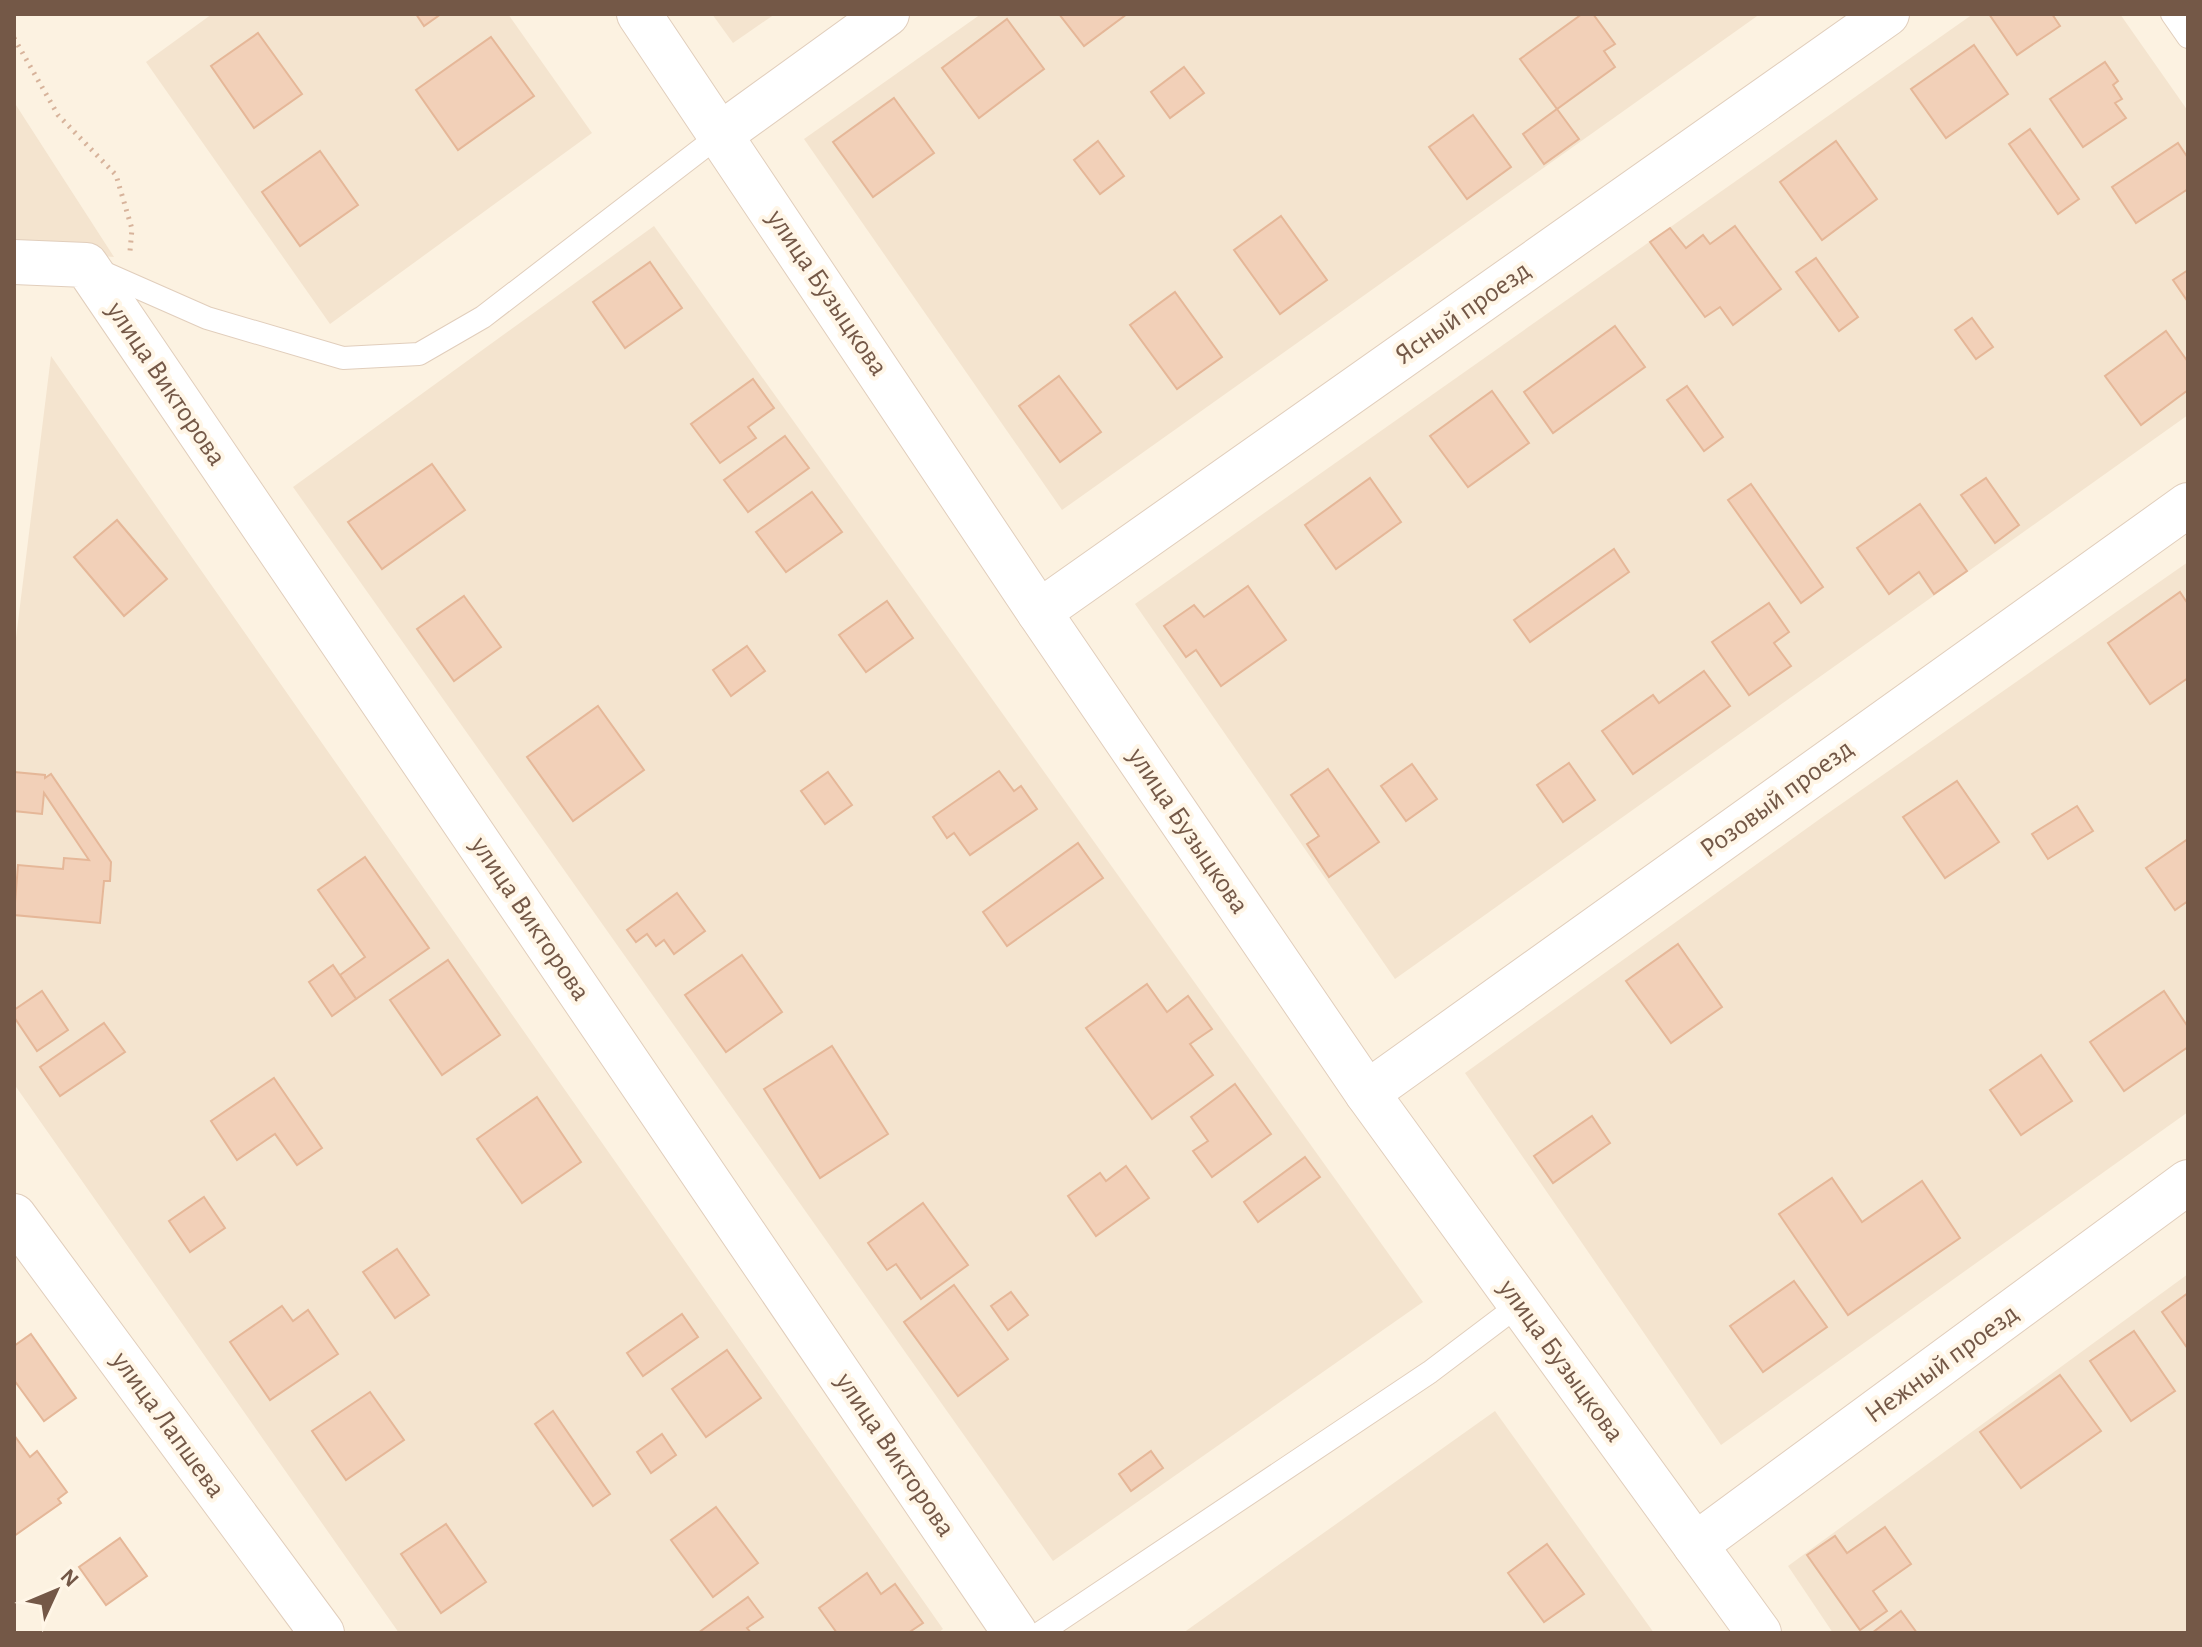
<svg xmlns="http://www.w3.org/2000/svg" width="2202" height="1647" font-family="'Alegreya Sans',sans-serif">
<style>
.residential{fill:#f4e4cf}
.building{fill:#f2d0b8;stroke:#e5b798;stroke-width:2}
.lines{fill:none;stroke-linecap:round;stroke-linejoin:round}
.lane-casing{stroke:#e1cebc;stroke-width:24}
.street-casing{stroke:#e1cebc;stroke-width:46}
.path{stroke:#d7b39b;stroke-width:5;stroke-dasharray:2 6;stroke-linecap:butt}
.lane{stroke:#fff;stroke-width:22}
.street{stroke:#fff;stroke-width:44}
.labels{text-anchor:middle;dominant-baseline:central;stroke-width:8;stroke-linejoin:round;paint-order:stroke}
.street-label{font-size:28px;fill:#745847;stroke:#fff6e7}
</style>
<rect width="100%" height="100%" fill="#fcf2e1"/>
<g class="residential">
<path d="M212,14h296l84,119 -262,191 -184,-262z"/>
<path d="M712,14h63l-42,29z"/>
<path d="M981,14h779l-698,496 -258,-371z"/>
<path d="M1973,14h147l68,97v304l-793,564 -260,-375z"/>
<path d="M14,102l38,59 62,96 -100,-9z"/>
<path d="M654,226l769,1076 -370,259 -760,-1074z"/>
<path d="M51,356l488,697 404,576 -5,4h-539l-385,-549v-430z"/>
<path d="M2188,562v550l-467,333 -256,-372 359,-257z"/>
<path d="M2188,1274v359h-355l-45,-67z"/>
<path d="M1495,1411l159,222h-471z"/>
</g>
<g class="building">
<path d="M416,14h25l-17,12z"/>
<path d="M1059,14h68l-43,32z"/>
<path d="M1582,14h11l22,30 -11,7 11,16 -58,42 -37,-50z"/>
<path d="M1989,14h63l8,12 -43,29z"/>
<path d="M1007,19l37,50 -65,49 -37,-50z"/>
<path d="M258,33l44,61 -48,34 -43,-62z"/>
<path d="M491,37l43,59 -76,54 -42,-60z"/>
<path d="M1974,45l34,49 -62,44 -35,-49z"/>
<path d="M2105,62l13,19 -5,4 9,14 -7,4 11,15 -43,29 -33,-48z"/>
<path d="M1184,67l20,26 -34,25 -19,-26z"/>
<path d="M894,98l40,55 -61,44 -40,-55z"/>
<path d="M1557,109l22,30 -35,25 -21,-30z"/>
<path d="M1473,115l38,52 -44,32 -38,-52z"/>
<path d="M2030,129l49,70 -21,15 -49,-70z"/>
<path d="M1098,141l26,35 -24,18 -26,-34z"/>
<path d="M1836,141l41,58 -55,41 -42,-58z"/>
<path d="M2178,143l10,15v31l-52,34 -24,-36z"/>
<path d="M320,151l38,54 -58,41 -38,-54z"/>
<path d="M1281,216l46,64 -47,34 -46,-64z"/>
<path d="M1735,226l46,63 -48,36 -13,-18 -15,10 -55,-75 20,-14 16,20 17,-13 7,9z"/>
<path d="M1816,258l42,59 -19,14 -43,-59z"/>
<path d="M650,262l32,46 -57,40 -32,-46z"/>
<path d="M2188,270v32l-15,-22z"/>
<path d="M1175,292l47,65 -45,32 -47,-64z"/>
<path d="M1972,318l21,29 -17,12 -21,-29z"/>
<path d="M1615,326l30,41 -92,66 -29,-41z"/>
<path d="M2166,331l22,31v28l-47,35 -36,-49z"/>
<path d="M1059,376l42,56 -41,30 -41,-56z"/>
<path d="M753,379l21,29 -26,19 8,11 -36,25 -29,-39z"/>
<path d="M1687,386l36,51 -19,14 -37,-51z"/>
<path d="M1492,391l37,52 -61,44 -38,-51z"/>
<path d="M785,436l24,32 -61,44 -24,-32z"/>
<path d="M432,464l33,46 -83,59 -34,-47z"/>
<path d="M1370,478l31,44 -65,47 -31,-44z"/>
<path d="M1986,478l33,47 -24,18 -34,-48z"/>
<path d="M1751,484l72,103 -22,16 -73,-103z"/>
<path d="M812,492l30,40 -56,40 -30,-40z"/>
<path d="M1920,504l47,67 -33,23 -15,-22 -30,22 -32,-46z"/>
<path d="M117,520l50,59 -43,37 -50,-59z"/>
<path d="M1614,549l15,23 -99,70 -16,-22z"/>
<path d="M1248,586l38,54 -65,46 -25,-36 -10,7 -22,-31 30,-21 10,12z"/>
<path d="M2180,592l8,12v74l-38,26 -42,-61z"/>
<path d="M464,596l37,51 -47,34 -37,-52z"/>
<path d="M887,601l26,37 -47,34 -27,-37z"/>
<path d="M1769,603l20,29 -15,11 17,23 -42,29 -37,-53z"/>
<path d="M747,646l18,25 -34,25 -18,-26z"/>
<path d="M1704,671l26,35 -97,68 -31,-43 51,-36 6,8z"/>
<path d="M598,706l46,64 -71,51 -46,-64z"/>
<path d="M1569,763l26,37 -32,22 -26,-37z"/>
<path d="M1412,764l25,35 -31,22 -25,-35z"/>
<path d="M1328,769l51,73 -50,35 -22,-33 12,-8 -28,-41z"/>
<path d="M999,771l15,20 7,-5 16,23 -67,46 -16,-22 -7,5 -14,-21z"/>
<path d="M14,772l31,3v3l6,-4 60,88 -1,19h-6l-4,42 -86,-8 4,-50 45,4 1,-11 25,2 -45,-67 -2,21 -28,-3z"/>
<path d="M828,772l24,33 -27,19 -24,-33z"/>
<path d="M1957,781l42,61 -54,36 -42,-61z"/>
<path d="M2077,806l16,25 -45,28 -16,-25z"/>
<path d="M2188,839v62l-13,9 -29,-42z"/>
<path d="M1078,843l25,35 -96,68 -24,-34z"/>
<path d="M365,857l64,91 -73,51 -16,-24 25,-18 -47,-67z"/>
<path d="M677,893l28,38 -31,23 -10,-14 -8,6 -9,-12 -11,8 -9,-12z"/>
<path d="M1678,944l44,63 -51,36 -45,-62z"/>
<path d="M742,955l40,57 -56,40 -41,-57z"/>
<path d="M448,960l52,75 -58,40 -52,-75z"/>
<path d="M333,965l23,34 -24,17 -23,-34z"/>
<path d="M1147,984l20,28 21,-16 24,33 -22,15 23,31 -61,44 -66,-91z"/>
<path d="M42,991l26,39 -31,21 -23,-34v-7z"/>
<path d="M2164,991l24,36v20l-64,44 -34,-49z"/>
<path d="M104,1023l21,29 -65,44 -20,-29z"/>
<path d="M832,1046l56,88 -68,44 -56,-89z"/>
<path d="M2041,1055l31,46 -51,34 -31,-45z"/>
<path d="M274,1078l48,70 -25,17 -22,-31 -38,26 -26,-39z"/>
<path d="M1235,1084l36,50 -59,43 -19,-26 15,-10 -17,-24z"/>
<path d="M537,1097l44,65 -59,41 -45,-64z"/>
<path d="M1592,1116l18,27 -57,40 -19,-27z"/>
<path d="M1305,1157l15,20 -62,45 -14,-20z"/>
<path d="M1126,1166l23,32 -53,38 -28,-40 32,-23 6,8z"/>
<path d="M1832,1178l30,44 60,-41 38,57 -112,77 -69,-101z"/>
<path d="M204,1197l21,31 -35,24 -21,-31z"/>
<path d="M923,1203l45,62 -47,34 -25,-35 -9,6 -19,-27z"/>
<path d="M397,1249l32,46 -34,23 -32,-46z"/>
<path d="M1794,1281l33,46 -64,45 -33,-46z"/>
<path d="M954,1285l54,74 -50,37 -54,-74z"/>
<path d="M1011,1292l17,23 -20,15 -17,-24z"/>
<path d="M2188,1293v56l-26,-37z"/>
<path d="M282,1306l11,15 15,-11 30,44 -68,46 -40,-58z"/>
<path d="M682,1314l16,23 -55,39 -16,-23z"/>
<path d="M2134,1331l41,60 -44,30 -41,-60z"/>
<path d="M31,1334l45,64 -32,23 -30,-41v-34z"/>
<path d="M727,1350l34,48 -55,39 -34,-48z"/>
<path d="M2060,1375l41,56 -80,57 -41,-56z"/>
<path d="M370,1392l34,48 -58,40 -34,-49z"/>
<path d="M553,1411l57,83 -17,12 -58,-82z"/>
<path d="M662,1434l14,21 -25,18 -14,-21z"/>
<path d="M14,1435l16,22 7,-6 30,41 -9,7 3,4 -47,33z"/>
<path d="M1151,1451l12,17 -32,23 -12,-17z"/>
<path d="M716,1507l42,56 -45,34 -42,-57z"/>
<path d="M446,1524l40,58 -45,31 -40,-59z"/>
<path d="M1885,1527l26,37 -38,27 14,20 -27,19 -53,-75 28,-19 12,17z"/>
<path d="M120,1538l27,38 -41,29 -27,-38z"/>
<path d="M1547,1544l37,50 -40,28 -36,-49z"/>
<path d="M867,1573l14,21 14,-10 28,39 -15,10h-71l-18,-25z"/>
<path d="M748,1597l15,20 -16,11 4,5h-53z"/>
<path d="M1901,1611l16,22h-45z"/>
</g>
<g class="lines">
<defs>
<g id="lane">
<path d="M2172,14l16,23"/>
<path d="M98,270l109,48 136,40 76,-4 64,-37 238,-183"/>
<path d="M1040,1633l390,-261 90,-68"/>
</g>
<g id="street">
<path d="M639,14l400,598 328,481 392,540"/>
<path d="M721,134l166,-120"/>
<path d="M14,262l72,3 929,1368"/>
<path d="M1039,612l848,-598"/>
<path d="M1367,1093l821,-588"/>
<path d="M14,1216l308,417"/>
<path d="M1695,1545l493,-363"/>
</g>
</defs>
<use href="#lane" class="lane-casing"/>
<use href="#street" class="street-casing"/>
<path class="path" d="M14,38l44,77 58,60 16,54 -2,22"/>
<use href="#lane" class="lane"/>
<use href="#street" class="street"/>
</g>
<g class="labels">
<g class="street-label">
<text transform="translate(827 293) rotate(56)">улица Бузыцкова</text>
<text transform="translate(1463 313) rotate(-35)">Ясный проезд</text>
<text transform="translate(166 384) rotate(56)">улица Викторова</text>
<text transform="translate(1777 799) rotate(-36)">Розовый проезд</text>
<text transform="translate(1188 831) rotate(56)">улица Бузыцкова</text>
<text transform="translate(530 919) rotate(56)">улица Викторова</text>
<text transform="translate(1561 1361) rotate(54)">улица Бузыцкова</text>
<text transform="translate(1942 1364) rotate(-36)">Нежный проезд</text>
<text transform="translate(168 1425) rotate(54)">улица Лапшева</text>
<text transform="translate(895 1455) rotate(56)">улица Викторова</text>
</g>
</g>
<rect width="2202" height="1647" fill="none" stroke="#745847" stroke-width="32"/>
<g transform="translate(56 1591) rotate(46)" stroke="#fff6e7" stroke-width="6" paint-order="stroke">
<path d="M0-6L14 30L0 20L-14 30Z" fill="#745847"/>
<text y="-12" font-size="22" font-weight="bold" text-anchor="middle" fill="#745847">N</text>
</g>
</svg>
